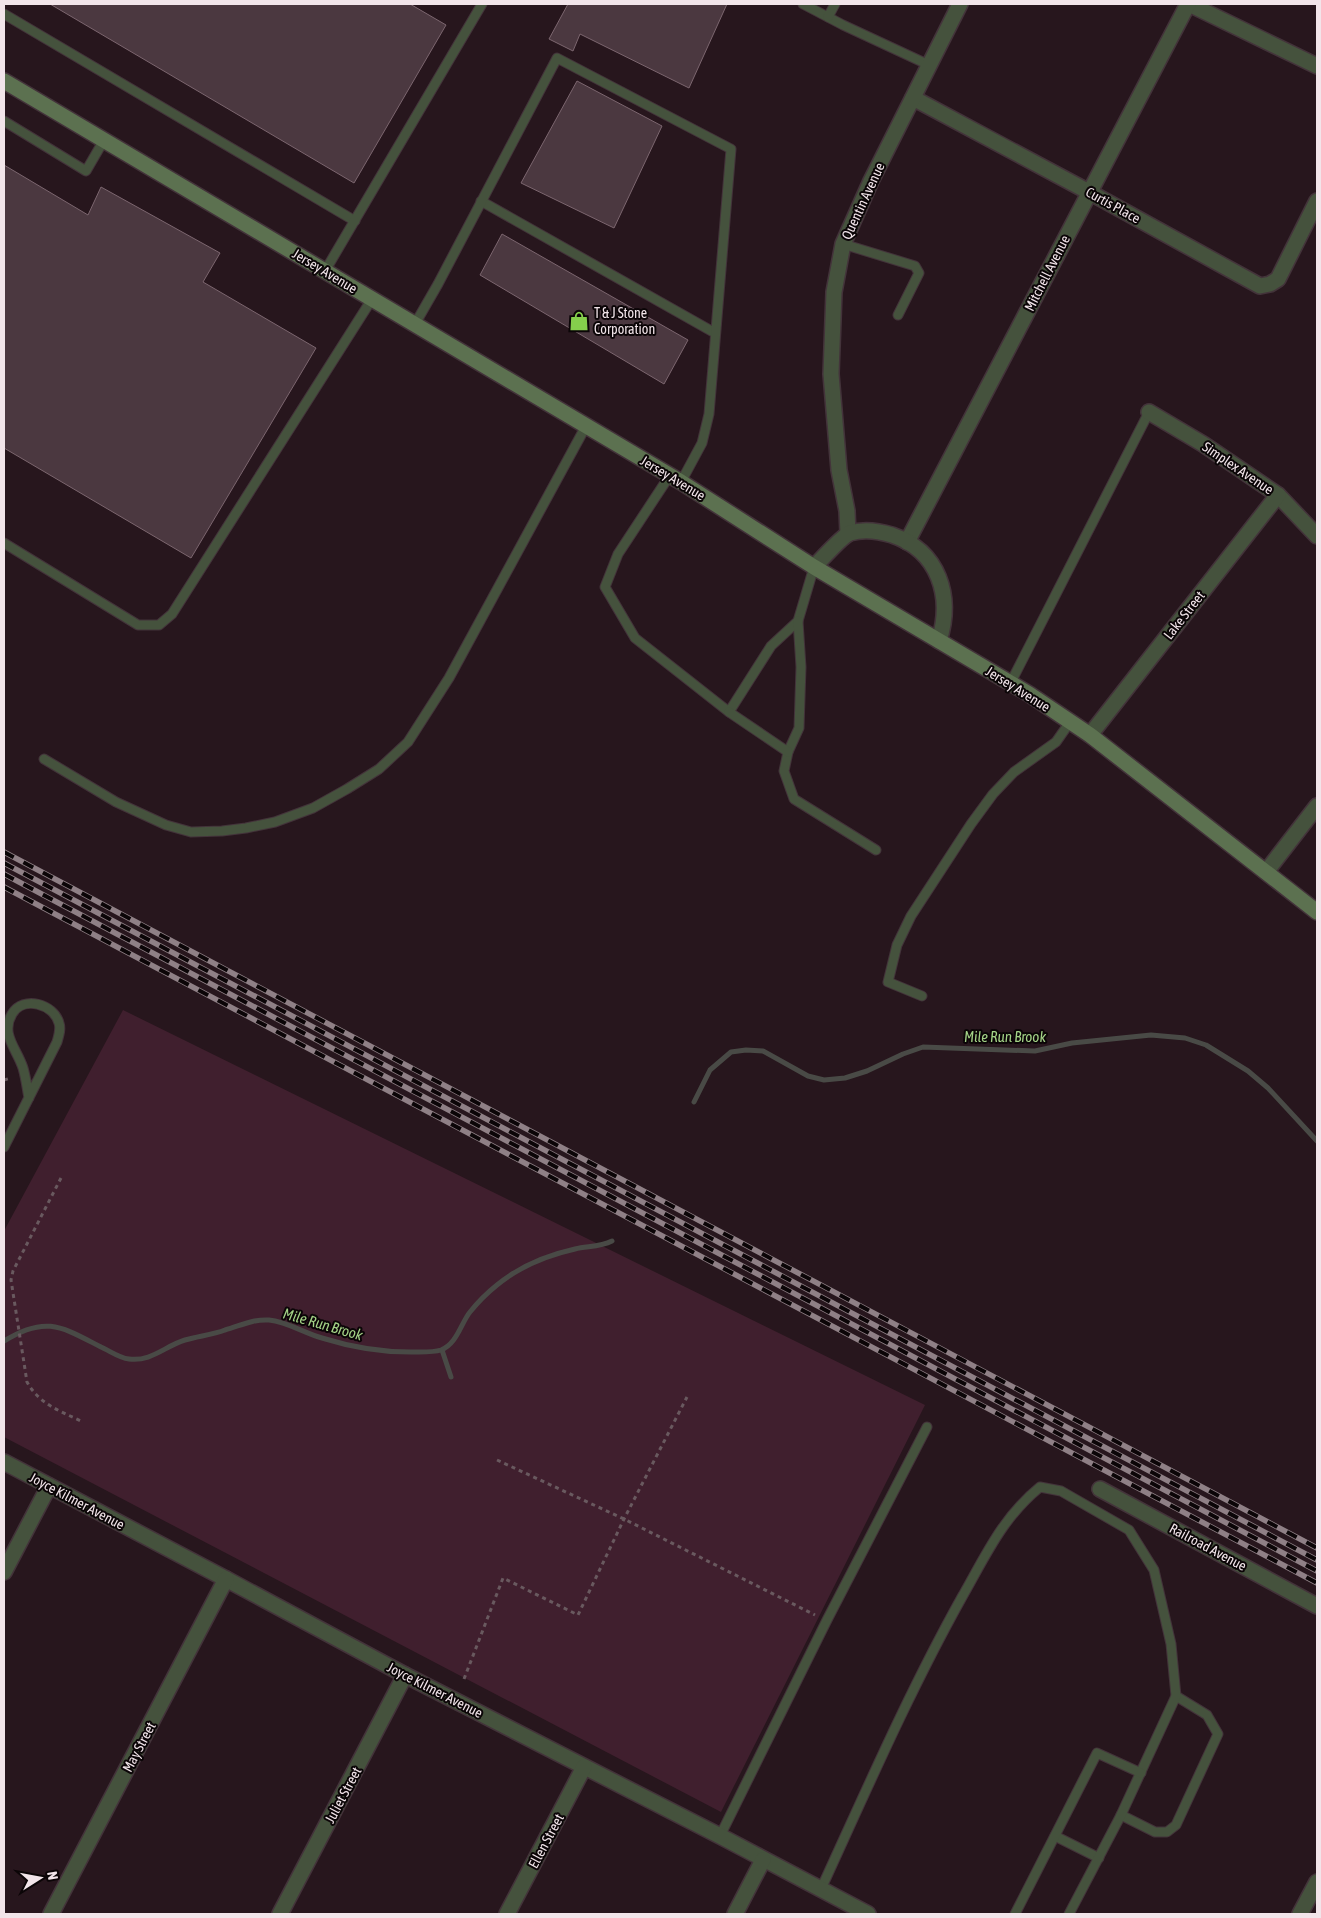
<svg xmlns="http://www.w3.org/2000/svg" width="1321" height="1918" font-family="'Asap Condensed',sans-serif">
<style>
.green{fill:#401f2e}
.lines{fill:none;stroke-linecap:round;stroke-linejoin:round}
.stream{stroke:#494a46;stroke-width:5}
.building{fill:#4b3840;stroke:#7c666f}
.lane-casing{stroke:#43333a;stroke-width:11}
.street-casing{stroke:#43333a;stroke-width:18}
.secondary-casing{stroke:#43333a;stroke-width:18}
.path{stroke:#69595f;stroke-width:3;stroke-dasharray:4 4;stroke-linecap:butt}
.lane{stroke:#45523d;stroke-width:9}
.street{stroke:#45523d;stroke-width:15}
.secondary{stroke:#5c7150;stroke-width:15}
.rail-casing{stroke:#8f8086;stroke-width:5.5}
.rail{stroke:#0b0507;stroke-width:4;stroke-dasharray:11;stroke-linecap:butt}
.labels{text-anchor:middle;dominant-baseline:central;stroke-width:4;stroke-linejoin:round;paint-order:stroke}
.street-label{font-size:14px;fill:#f2e5ea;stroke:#0b0507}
.poi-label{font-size:14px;fill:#f2e5ea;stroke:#0b0507;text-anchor:start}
.water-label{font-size:15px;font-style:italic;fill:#a4d387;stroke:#0b0507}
</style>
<rect width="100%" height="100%" fill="#27161d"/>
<path class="green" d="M123,1010l802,395 -204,407 -717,-375v-206z"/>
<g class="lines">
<g class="stream">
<path d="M694,1102l16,-32 21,-18 15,-2 17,1 45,25 16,4 21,-2 22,-7 36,-17 20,-7 112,4 37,-8 79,-8 34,3 21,7 42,26 20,17 49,53"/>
<path d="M4,1341c42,-26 58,-14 97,6 9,4 18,11 28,12 22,3 36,-13 56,-19 13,-4 27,-5 40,-10 15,-4 27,-11 44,-10 19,2 35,13 53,18 32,10 64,15 97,14 7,0 16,0 22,-2 16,-6 20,-27 29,-38 8,-10 17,-19 27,-27 22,-18 51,-30 78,-36 13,-3 25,-2 37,-8"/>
<path d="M442,1350l9,27"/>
</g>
</g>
<g class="building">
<path d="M50,4h360l36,21 -92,158z"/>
<path d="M568,4h159l-38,84 -109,-54 -7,17 -24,-12z"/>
<path d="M577,81l85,45 -48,102 -93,-45z"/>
<path d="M4,165l84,50 13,-28 119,66 -17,29 113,66 -125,210 -187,-110z"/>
<path d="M502,234l186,106 -24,44 -184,-109z"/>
</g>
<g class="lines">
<defs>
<g id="lane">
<path d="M803,4l40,21 86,40"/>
<path d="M4,14l351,207"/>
<path d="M828,17l7,-13"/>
<path d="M4,121l82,50 18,-31"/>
<path d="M481,201l234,132"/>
<path d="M843,244l72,22 4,7 -21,42"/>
<path d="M325,271l157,-267"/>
<path d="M415,324l23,-40 119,-226 174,91 -22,265 -7,29 -21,39"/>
<path d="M670,475l-52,79 -13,33 30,51 94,74 42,-66 27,-25 16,-54"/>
<path d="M4,543l134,82h21l13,-11 200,-315"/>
<path d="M798,621l3,46 -2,61 -11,24 -4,19 10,28 82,51"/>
<path d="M1010,684l139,-272"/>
<path d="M729,712l59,40"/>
<path d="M44,759l72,43 50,23 25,7 31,-1 24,-3 29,-6 38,-14 34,-19 32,-20 29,-27 41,-64 137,-252"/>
<path d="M922,996l-34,-14 9,-37 14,-29 60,-92 22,-30 21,-22 42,-30 14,-20"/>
<path d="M4,1147l53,-105c2,-7 4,-13 2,-19 -5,-19 -36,-28 -47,-9 -12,20 5,35 11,54 3,10 4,20 6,30"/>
<path d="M1121,1815l34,17h12l9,-7 42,-91 -11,-19 -31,-19"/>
<path d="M720,1836l107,-216 100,-193"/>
<path d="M1055,1836l44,22"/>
<path d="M821,1889c45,-98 88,-197 141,-292 24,-42 40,-79 78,-110l21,4 68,39 25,40 17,74 5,52 -55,119 -52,99"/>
<path d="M1015,1914l82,-161 44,20"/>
</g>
<g id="street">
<path d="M1189,4l128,62"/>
<path d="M913,98l176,94 171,94 10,-2 8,-5 39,-78"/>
<path d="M1149,412l54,32 75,51 39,41"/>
<path d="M848,534l-1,-23 -8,-41 -8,-96 3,-82 9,-48 28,-63 89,-177"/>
<path d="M907,542l281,-538"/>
<path d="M814,567c7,-7 28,-31 36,-34 13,-4 29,-2 42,2 47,16 61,61 47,106"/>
<path d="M1090,735l188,-240"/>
<path d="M1266,872l51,-66"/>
<path d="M4,1462l222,117 179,96 315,161 148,78"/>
<path d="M1100,1489l217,117"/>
<path d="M4,1572l45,-86"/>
<path d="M51,1914l175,-335"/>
<path d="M280,1914l125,-239"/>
<path d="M507,1914l77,-147"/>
<path d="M735,1914l28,-54"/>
<path d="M1300,1914l17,-32"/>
</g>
<path id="secondary" d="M4,81l677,401 133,85 215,127 61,41 227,177"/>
</defs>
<use href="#lane" class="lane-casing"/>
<use href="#street" class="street-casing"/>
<use href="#secondary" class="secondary-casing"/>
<g class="path">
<path d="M4,1080l7,-2"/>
<path d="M61,1178l-48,93 -2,9 16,102c12,22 33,29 54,39"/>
<path d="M497,1460l127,59 191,96"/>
<path d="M464,1679l39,-101 75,37 46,-96 63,-122"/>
</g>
<use href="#lane" class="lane"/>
<use href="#street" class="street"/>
<use href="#secondary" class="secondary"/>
<defs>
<g id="rail">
<path d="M4,852l1313,696"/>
<path d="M4,863l1313,697"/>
<path d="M4,874l1313,697"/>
<path d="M4,887l1313,696"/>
</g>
</defs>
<use href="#rail" class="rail-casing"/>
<use href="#rail" class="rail"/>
</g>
<defs>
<symbol id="shop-bare" viewBox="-9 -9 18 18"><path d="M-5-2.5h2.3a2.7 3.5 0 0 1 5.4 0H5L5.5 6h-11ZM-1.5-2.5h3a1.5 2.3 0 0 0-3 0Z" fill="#85cf4c" stroke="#0b0507" stroke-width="2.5" paint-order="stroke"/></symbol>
</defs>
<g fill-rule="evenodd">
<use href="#shop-bare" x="565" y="307" width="28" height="28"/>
</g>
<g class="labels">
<g class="street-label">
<text transform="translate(863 201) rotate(-65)">Quentin Avenue</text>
<text transform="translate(1113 205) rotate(29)">Curtis Place</text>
<text transform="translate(325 271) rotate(31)">Jersey Avenue</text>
<text transform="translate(1047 273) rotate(-63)">Mitchell Avenue</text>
<text transform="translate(1238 468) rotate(34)">Simplex Avenue</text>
<text transform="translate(673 478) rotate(31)">Jersey Avenue</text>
<text transform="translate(1184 615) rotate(-52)">Lake Street</text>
<text transform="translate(1018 689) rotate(32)">Jersey Avenue</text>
<text transform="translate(77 1501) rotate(28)">Joyce Kilmer Avenue</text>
<text transform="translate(1208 1547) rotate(28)">Railroad Avenue</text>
<text transform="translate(435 1690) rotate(27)">Joyce Kilmer Avenue</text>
<text transform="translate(139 1747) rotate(-62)">May Street</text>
<text transform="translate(343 1795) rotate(-62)">Juliet Street</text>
<text transform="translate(546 1841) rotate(-62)">Ellen Street</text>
</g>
<g class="poi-label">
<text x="594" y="313">T &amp; J Stone<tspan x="594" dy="16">Corporation</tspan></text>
</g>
<g class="water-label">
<text x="1005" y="1036">Mile Run Brook</text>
<text transform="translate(323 1324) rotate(16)">Mile Run Brook</text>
</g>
</g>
<rect width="1321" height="1918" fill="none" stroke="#f2e5ea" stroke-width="10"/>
<g transform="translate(40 1878) rotate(79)" stroke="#0b0507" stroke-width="4" paint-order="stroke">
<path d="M0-4L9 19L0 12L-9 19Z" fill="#f2e5ea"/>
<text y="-8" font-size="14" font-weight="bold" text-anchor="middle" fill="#f2e5ea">N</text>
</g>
</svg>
